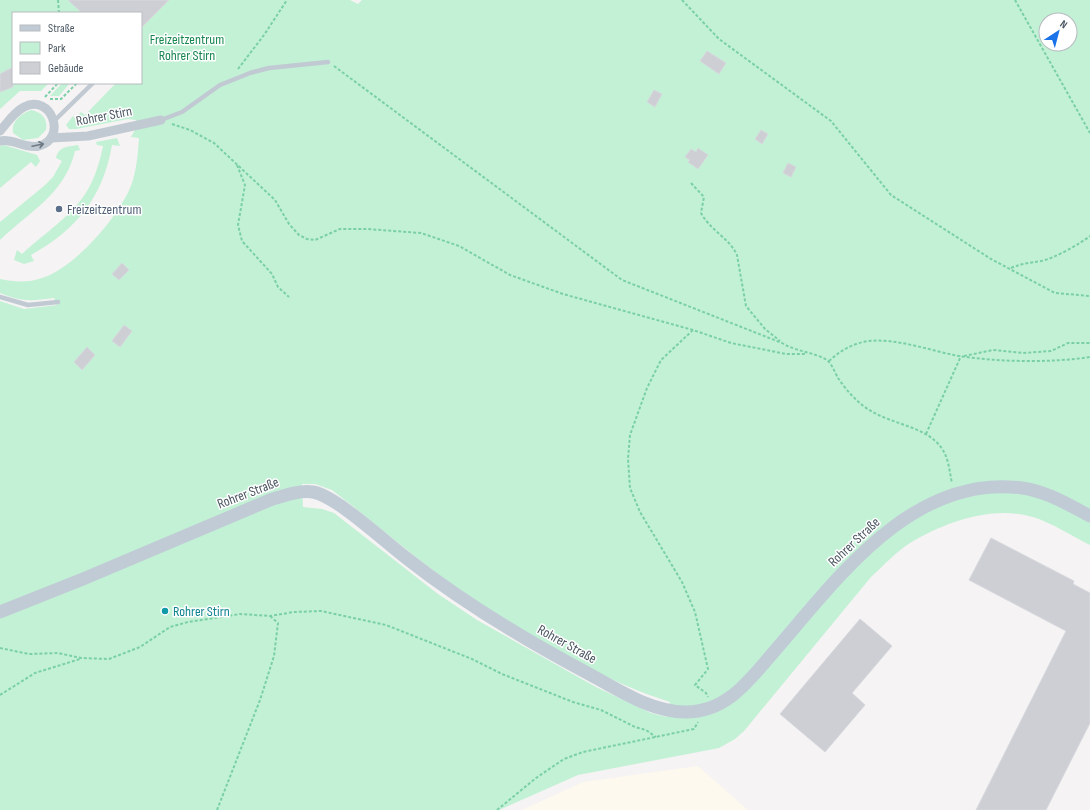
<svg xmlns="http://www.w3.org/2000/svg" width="1090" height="810" font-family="'Sofia Sans Condensed',sans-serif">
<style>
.commercial{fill:#fdf9ef}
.green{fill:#c3f1d5;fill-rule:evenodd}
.building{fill:#cdcfd5;stroke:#d7d9de}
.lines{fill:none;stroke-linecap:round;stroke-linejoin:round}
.path{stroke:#7ad0a6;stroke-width:2;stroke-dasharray:3 2;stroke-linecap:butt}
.service{stroke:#c1cad2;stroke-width:4.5}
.minor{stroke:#c1cad2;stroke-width:9}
.secondary{stroke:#c1cbd6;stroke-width:13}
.oneway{stroke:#6e7983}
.service-dot{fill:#5c6f8a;stroke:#fff;stroke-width:1.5}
.culture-dot{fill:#0f9aa8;stroke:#fff;stroke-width:1.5}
.labels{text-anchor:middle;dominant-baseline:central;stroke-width:3;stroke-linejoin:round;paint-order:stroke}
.park-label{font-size:14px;fill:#17864f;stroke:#fff}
.street-label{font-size:14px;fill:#4a5661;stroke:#fff}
.service-label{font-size:14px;fill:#4e5e75;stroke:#fff;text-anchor:start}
.culture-label{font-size:14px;fill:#0d838f;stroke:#fff;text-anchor:start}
</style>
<rect width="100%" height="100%" fill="#f5f3f3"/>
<path class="commercial" d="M698,766l50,44h-226l61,-28z"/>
<g class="green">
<path d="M0,0h350l8,4 4,-4h728v545c-18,-9 -38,-22 -57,-28 -41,-12 -88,5 -123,26 -14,9 -26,22 -39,34l-127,154 -9,8 -16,9 -141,27 -79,35h-499v-509l24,8 33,-4 -3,-7c-22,3 -33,4 -54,-5v-14c14,3 28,4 42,-1 33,-10 81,-65 91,-98 4,-14 5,-28 6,-42l-8,-1 5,-9v-8l-8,-1 -52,10h-7l-3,-4 7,-9 2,2 6,-6 4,3 31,-32h25v-70h-128v70h36l-8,8h-21l-20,18zM1046,20h24v24h-24zM302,484h13l17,6c46,35 89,74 137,106 60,41 132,84 201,106l-3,15 -16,-4 -55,-26 -119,-67 -39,-26 -104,-81 -12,-4 -19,-2z"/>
<path d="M62,83h8l-11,13h-9z"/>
<path d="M31,110c11,2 17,9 15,20l-8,8 -15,2 -10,-7c-2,-12 8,-19 18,-23z"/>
<path d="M117,138l3,8 -8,-1c-9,52 -35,84 -81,110l3,6 -10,3 -10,-4 3,-10 5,4c42,-38 69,-47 81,-108l-6,-1 -1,-3z"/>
<path d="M4,145l33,10 3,6 -4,6 -5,-5 -31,26v-42z"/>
<path d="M78,145l2,5 -5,1c-10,43 -46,61 -75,89v-18l44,-36 9,-9 9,-16 -6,-3c3,-12 11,-11 22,-13z"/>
</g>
<g class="building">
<path d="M68,0h101l-28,28v-15h-59z"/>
<path d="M707,51l19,12 -7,11 -19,-13z"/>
<path d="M13,67v20l-13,5v-18z"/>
<path d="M654,90l8,4 -7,13 -8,-5z"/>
<path d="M761,130l7,4 -6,10 -7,-5z"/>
<path d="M698,148l10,7 -10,14 -10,-7 2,-2 -5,-3 6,-8 5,3z"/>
<path d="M788,163l8,4 -5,10 -8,-4z"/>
<path d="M122,263l7,7 -10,10 -7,-6z"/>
<path d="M124,325l8,6 -12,16 -8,-6z"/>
<path d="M87,347l8,8 -13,15 -8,-8z"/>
<path d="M991,538l83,43 -1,3 17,9v130l-44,87h-70l90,-179 -97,-51z"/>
<path d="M860,619l32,27 -40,47 13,12 -40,47 -45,-38z"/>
</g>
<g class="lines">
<g class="path">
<path d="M58,0l1,13"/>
<path d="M682,0l37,39 112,82 60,74 100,64 64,34 35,3"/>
<path d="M1015,0l75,133"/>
<path d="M334,66l288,214 160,63c15,9 32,9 45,17 5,4 8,13 11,18 9,13 21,27 35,34 20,12 52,15 67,34 9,11 9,24 12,37"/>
<path d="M238,69l26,-34 23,-35"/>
<path d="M45,97l13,-14"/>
<path d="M50,99h11l16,-16"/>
<path d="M172,124l18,6 24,13 61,57 14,24 10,11 8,4 8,1 25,-11h27l54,4 38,13 51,29 53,19 130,36 38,13 55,11h19"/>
<path d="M237,165l8,20 -7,40 4,16 30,33 6,13 11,10"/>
<path d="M691,183l13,14 -3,16c9,17 29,26 36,42l9,51 19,23 15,12"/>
<path d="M1011,268c12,-5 18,-5 30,-7 12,-2 39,-17 49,-25"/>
<path d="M693,330l-32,30 -14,28 -17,47 -2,24 2,29 10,24 42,70 13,30 13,57 -13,16 11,8 2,4"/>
<path d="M964,356l29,-6 30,3 28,-2 17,-8h22"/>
<path d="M829,361c11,-10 24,-18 40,-20 28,-3 62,10 90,15 39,6 92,7 131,1"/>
<path d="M926,434l35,-78"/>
<path d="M0,648l29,6 29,-1 23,5 28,1 31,-12 30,-20 18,-5 52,-8 30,2 24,-4 27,-1 65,14 86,34 30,15 71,28 28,8 34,17 11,3 10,7"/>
<path d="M0,695l35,-22 45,-14"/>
<path d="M217,810l43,-110 14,-44 4,-33 -8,-7"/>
<path d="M497,810l39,-32 28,-19 19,-7 111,-23 4,-7"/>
</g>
<g class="service">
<path d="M161,120l21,-8 38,-27 30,-12 19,-5 59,-6"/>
<path d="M54,121l39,-38"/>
<path d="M0,297l28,8 30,-3"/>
</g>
<g class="minor">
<path d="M0,131c7,-8 14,-19 24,-24 27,-14 44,31 15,39 -14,3 -26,-8 -39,-5"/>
<path d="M51,138l37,-2 73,-16"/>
</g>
<path class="secondary" d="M0,612l83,-33 187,-79c13,-4 28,-10 43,-8 23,4 71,49 92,65 58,46 120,83 186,118 29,16 61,37 95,37 40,0 62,-30 86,-58 63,-72 139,-181 250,-166 24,3 47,17 68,28"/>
</g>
<defs><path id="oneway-shaft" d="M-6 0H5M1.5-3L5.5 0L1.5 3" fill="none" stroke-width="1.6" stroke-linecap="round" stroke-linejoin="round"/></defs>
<use class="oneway" href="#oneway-shaft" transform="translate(38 145) rotate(-12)"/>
<circle class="service-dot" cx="59" cy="209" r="4"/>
<circle class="culture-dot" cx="165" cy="611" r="4"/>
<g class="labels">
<g class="park-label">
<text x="187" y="39">Freizeitzentrum<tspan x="187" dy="16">Rohrer Stirn</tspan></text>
</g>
<g class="street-label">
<text transform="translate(104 116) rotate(-11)">Rohrer Stirn</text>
<text transform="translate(248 493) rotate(-21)">Rohrer Straße</text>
<text transform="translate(854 542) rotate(-43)">Rohrer Straße</text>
<text transform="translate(567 644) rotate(29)">Rohrer Straße</text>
</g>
<g class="service-label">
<text x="67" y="209">Freizeitzentrum</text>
</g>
<g class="culture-label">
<text x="173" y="611">Rohrer Stirn</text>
</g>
</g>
<rect x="12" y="12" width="130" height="72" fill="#ffffff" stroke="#b7bbc0"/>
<rect x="20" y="25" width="20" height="6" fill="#c1cbd6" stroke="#b7bbc0"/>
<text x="48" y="32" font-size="12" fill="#4a5661">Straße</text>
<rect x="20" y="42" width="20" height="12" fill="#c3f1d5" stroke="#b7bbc0"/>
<text x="48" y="52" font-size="12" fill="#4a5661">Park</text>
<rect x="20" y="62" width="20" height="12" fill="#cdcfd5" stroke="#b7bbc0"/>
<text x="48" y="72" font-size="12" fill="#4a5661">Gebäude</text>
<g transform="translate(1058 32) rotate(36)"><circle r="19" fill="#ffffff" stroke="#b7bbc0"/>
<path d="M0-3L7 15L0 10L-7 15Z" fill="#1a73e8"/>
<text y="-6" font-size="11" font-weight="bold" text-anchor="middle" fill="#4a5661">N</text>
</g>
</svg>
